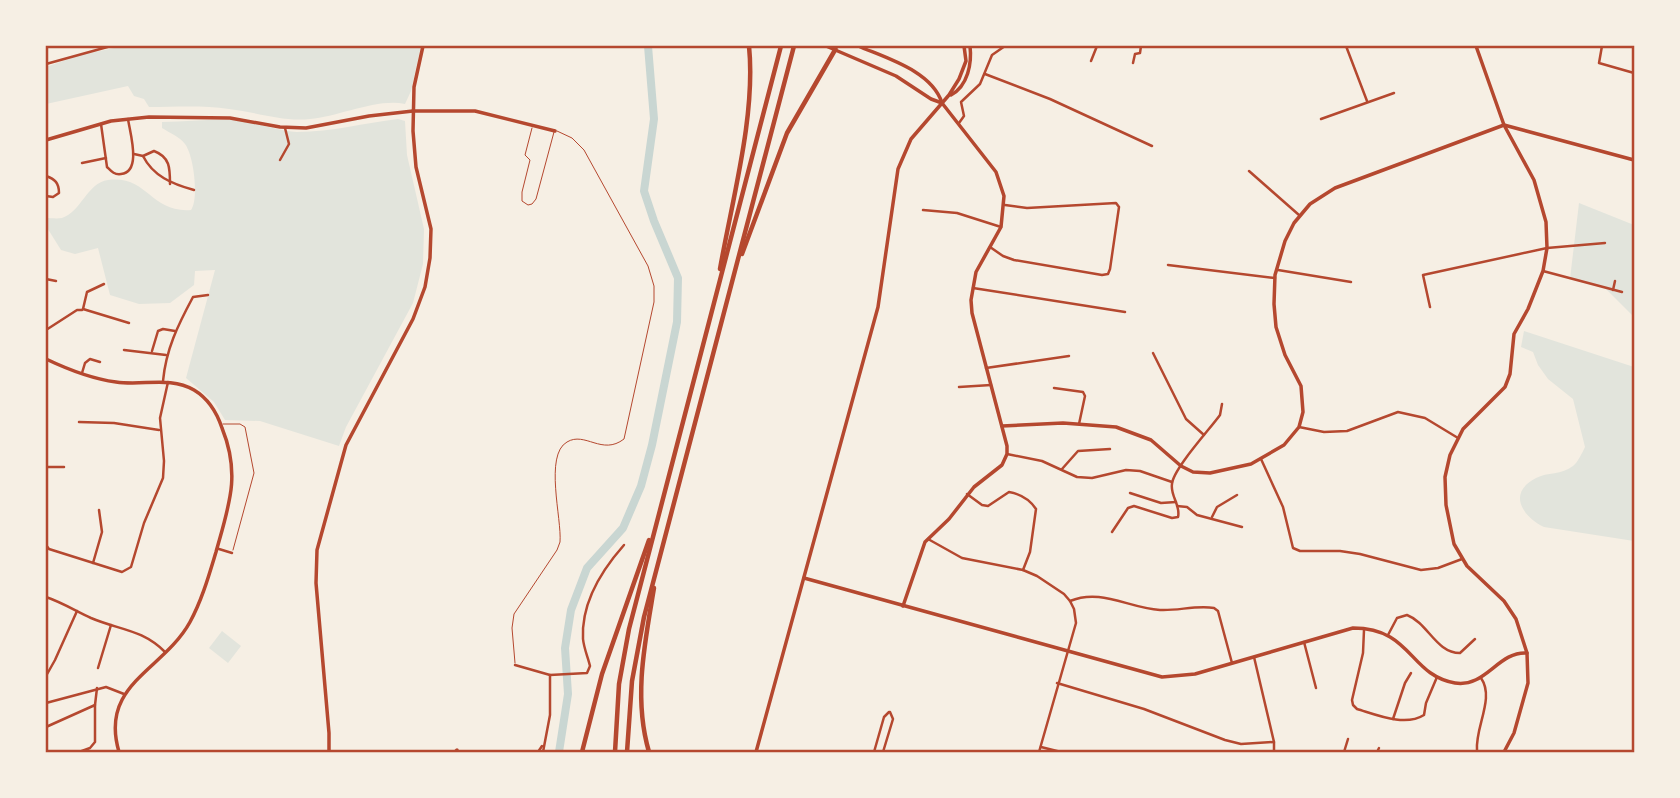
<svg xmlns="http://www.w3.org/2000/svg" width="1680" height="798" font-family="'Playfair Display',serif">
<style>
.green{fill:#e2e4dc}
.lines{fill:none;stroke-linecap:round;stroke-linejoin:round}
.river{stroke:#c9d6d2;stroke-width:8}
.service{stroke:#b5482f;stroke-width:1}
.minor{stroke:#b5482f;stroke-width:2.5}
.tertiary{stroke:#b5482f;stroke-width:3.5}
.secondary{stroke:#b5482f;stroke-width:3.5}
.primary{stroke:#b5482f;stroke-width:3.5}
.motorway{stroke:#b5482f;stroke-width:4.5}
.neatline{fill:none;stroke:#b5482f;stroke-width:2.5}
</style>
<rect width="100%" height="100%" fill="#f6efe4"/>
<g class="green">
<path d="M124,46h297l-10,45 -6,13c-28,-6 -67,13 -95,15 -27,3 -54,-7 -81,-10 -26,-4 -54,-2 -80,-2l-5,-8 -10,-3 -6,-10 -82,18v-37l34,-12z"/>
<path d="M398,119l7,2 2,34 17,74 -1,35 -10,39 -67,124 -7,19 -79,-25 -35,-1 -11,-18 -28,-24 29,-108 -20,1 -1,14 -24,18 -31,1 -29,-9 -12,-47 -23,6 -14,-4 -15,-24v-8c4,0 11,1 16,0 19,-6 25,-35 46,-38 40,-5 42,33 83,30 8,-11 3,-54 -6,-66 -5,-7 -15,-11 -23,-16v-6c24,0 48,-3 71,-2 21,1 42,11 64,12 35,0 67,-9 101,-13z"/>
<path d="M1579,203l55,22v92l-29,-29 -35,-9z"/>
<path d="M1524,331l110,36v174l-90,-14c-22,-11 -37,-34 -8,-49 11,-6 26,-3 37,-12 5,-4 9,-13 12,-19l-12,-48 -25,-20 -10,-14 -5,-13 -12,-5z"/>
<path d="M222,631l19,15 -13,17 -19,-15z"/>
</g>
<g class="lines">
<path class="river" d="M559,752l9,-58 -3,-46 6,-38 16,-42 36,-40 18,-42 11,-41 25,-123 1,-44 -24,-57 -10,-30 10,-72 -6,-73"/>
<g class="service">
<path d="M532,128l-7,27 5,5 -8,32v9l6,4 4,-1 4,-5 18,-67"/>
<path d="M223,424h17l5,3 9,46 -21,77"/>
<path d="M515,663l-3,-35 2,-14 43,-64 3,-8c2,-23 -16,-87 7,-100 18,-11 35,14 57,-3l30,-137v-16l-6,-20 -64,-116 -12,-12 -15,-7"/>
</g>
<g class="minor">
<path d="M1346,46l21,55"/>
<path d="M1602,46l-3,17 35,10"/>
<path d="M1091,61l6,-15"/>
<path d="M1133,63l2,-9 5,-1 1,-7"/>
<path d="M46,64l65,-18"/>
<path d="M985,74l65,25 102,47"/>
<path d="M1321,119l73,-26"/>
<path d="M959,123l5,-7 -3,-14 19,-18 12,-29 13,-9"/>
<path d="M101,124l6,43c4,4 7,8 14,7 21,-2 9,-41 7,-55"/>
<path d="M134,154l9,2 11,-5c16,6 16,17 16,33"/>
<path d="M143,156c10,20 29,28 51,34"/>
<path d="M280,160l9,-16 -4,-16"/>
<path d="M82,163l24,-5"/>
<path d="M1249,171l50,44"/>
<path d="M46,176c9,3 13,7 13,17l-6,4 -7,-1"/>
<path d="M923,210l34,3 44,14"/>
<path d="M990,247l13,9 11,4 88,15 6,-1 2,-5 9,-62 -3,-4 -89,5 -22,-3"/>
<path d="M1168,265l107,13"/>
<path d="M1278,270l73,12"/>
<path d="M1543,271l79,21"/>
<path d="M46,279l10,2"/>
<path d="M973,288l152,24"/>
<path d="M1613,290l2,-9"/>
<path d="M1430,307l-7,-32 124,-27 58,-5"/>
<path d="M83,309l46,14"/>
<path d="M83,309l4,-17 17,-8"/>
<path d="M46,330l31,-20h5"/>
<path d="M124,350l42,5"/>
<path d="M152,351l6,-20 5,-2 12,2"/>
<path d="M1153,353l33,66 18,16"/>
<path d="M986,368l83,-12"/>
<path d="M82,373l3,-10 5,-4 10,3"/>
<path d="M163,381c3,-32 15,-56 30,-84l15,-2"/>
<path d="M959,387l32,-2"/>
<path d="M1054,388l29,4 2,4 -6,28"/>
<path d="M79,422l35,1 45,7"/>
<path d="M1299,427l25,5 23,-1 51,-19 27,6 33,20"/>
<path d="M1007,454l35,7 35,16 15,1 34,-8 14,1 32,11"/>
<path d="M1261,459l22,48 10,41 7,3h40l20,3 61,16 17,-2 24,-9"/>
<path d="M46,467h18"/>
<path d="M1062,469l16,-18 32,-2"/>
<path d="M1130,493l31,10 15,-1"/>
<path d="M967,494l15,11 6,1 21,-14c11,2 21,8 27,17l-6,43 -7,18"/>
<path d="M1177,506l10,1 10,8 45,12"/>
<path d="M1212,517l5,-10 20,-12"/>
<path d="M46,530v15l3,4 73,23 9,-5 13,-44 19,-45 1,-17 -4,-43 8,-36"/>
<path d="M1112,532l16,-24 6,-2 38,12 6,-1c3,-12 -8,-21 -6,-33 1,-15 38,-55 48,-69l2,-11"/>
<path d="M928,539l34,19 61,12 14,6 27,18 6,7 4,8 2,14 -37,129"/>
<path d="M219,549l13,4"/>
<path d="M93,563l9,-31 -3,-22"/>
<path d="M46,597c15,5 30,14 45,21 28,12 51,11 74,34"/>
<path d="M1070,601c31,-13 58,7 90,9 18,1 36,-5 54,-2l4,3 14,52"/>
<path d="M1364,630l-1,23 -11,47 1,5 4,4c20,6 48,18 67,6l2,-12 11,-26"/>
<path d="M1388,635l9,-17 10,-3c21,8 29,38 53,38l15,-14"/>
<path d="M1304,642l12,46"/>
<path d="M1254,657l20,85v10"/>
<path d="M515,665l35,10 37,-2 3,-7c-2,-9 -6,-17 -7,-27 -2,-36 18,-68 41,-94"/>
<path d="M98,668l13,-43"/>
<path d="M46,676l9,-16 22,-49"/>
<path d="M1057,683l87,26 81,31 16,4 33,-2"/>
<path d="M46,703l60,-16 18,7"/>
<path d="M95,705l2,-17"/>
<path d="M1393,719l12,-36 6,-10"/>
<path d="M46,727l49,-22v37l-5,6 -11,4"/>
<path d="M1041,747l20,5"/>
<path d="M1477,750c-2,-23 18,-52 4,-72"/>
<path d="M538,752l4,-6"/>
<path d="M543,752l7,-37v-40"/>
<path d="M874,752l10,-35 5,-5"/>
<path d="M883,752l10,-33 -3,-7"/>
<path d="M1344,752l4,-13"/>
<path d="M1377,752l2,-4"/>
</g>
<g class="tertiary">
<path d="M413,111h62l80,20"/>
<path d="M46,359c21,10 47,20 70,23 27,4 54,-6 78,8 15,9 23,23 28,38 19,47 7,77 -6,124 -7,23 -14,48 -26,70 -27,49 -91,62 -71,130"/>
<path d="M1002,426l61,-3 53,4 35,13 30,26 12,6 17,1 41,-9 33,-19 15,-18 4,-15 -2,-26 -16,-31 -9,-28 -2,-23 1,-29 10,-34 9,-18 16,-19 25,-16 169,-63 130,35"/>
<path d="M804,578l358,99 33,-3 158,-46c59,0 56,47 102,55 31,5 43,-32 72,-30"/>
<path d="M903,606l22,-64 24,-23 25,-32 28,-22 5,-11v-8l-35,-133 -1,-13 5,-28 25,-45 3,-31 -8,-24 -54,-69"/>
</g>
<g class="secondary">
<path d="M826,46l70,30 35,23 11,4"/>
<path d="M858,46c28,12 74,25 84,57"/>
<path d="M1476,46l28,79 30,55 12,42 1,26 -4,23 -15,38 -14,25 -4,40 -5,13 -42,42 -13,26 -5,22 1,28 8,39 13,22 37,35 12,18 11,34 1,30 -14,50 -10,19"/>
<path d="M951,95c17,-9 21,-32 19,-49"/>
<path d="M46,140l65,-19 38,-4 81,1 50,9 26,1 63,-12 44,-5"/>
<path d="M329,752v-19l-13,-150 1,-33 29,-105 67,-126 12,-32 5,-29 1,-29 -15,-62 -3,-36 1,-44 9,-41"/>
<path d="M756,752l122,-445 20,-138 13,-30 38,-44 10,-16 7,-18 -2,-15"/>
</g>
<g class="primary">
<path d="M242,752h81"/>
<path d="M455,752l2,-2"/>
</g>
<g class="motorway">
<path d="M742,254l45,-121 48,-83 1,-4"/>
<path d="M720,269c12,-69 36,-154 29,-223"/>
<path d="M582,752l20,-78 47,-134"/>
<path d="M615,752l4,-68 10,-55 152,-583"/>
<path d="M627,752l5,-71 12,-64 150,-571"/>
<path d="M649,752c-16,-54 -4,-110 5,-164"/>
</g>
</g>
<rect width="1680" height="798" fill="none" stroke="#f6efe4" stroke-width="94"/>
<rect x="47" y="47" width="1586" height="704" class="neatline"/>
</svg>
